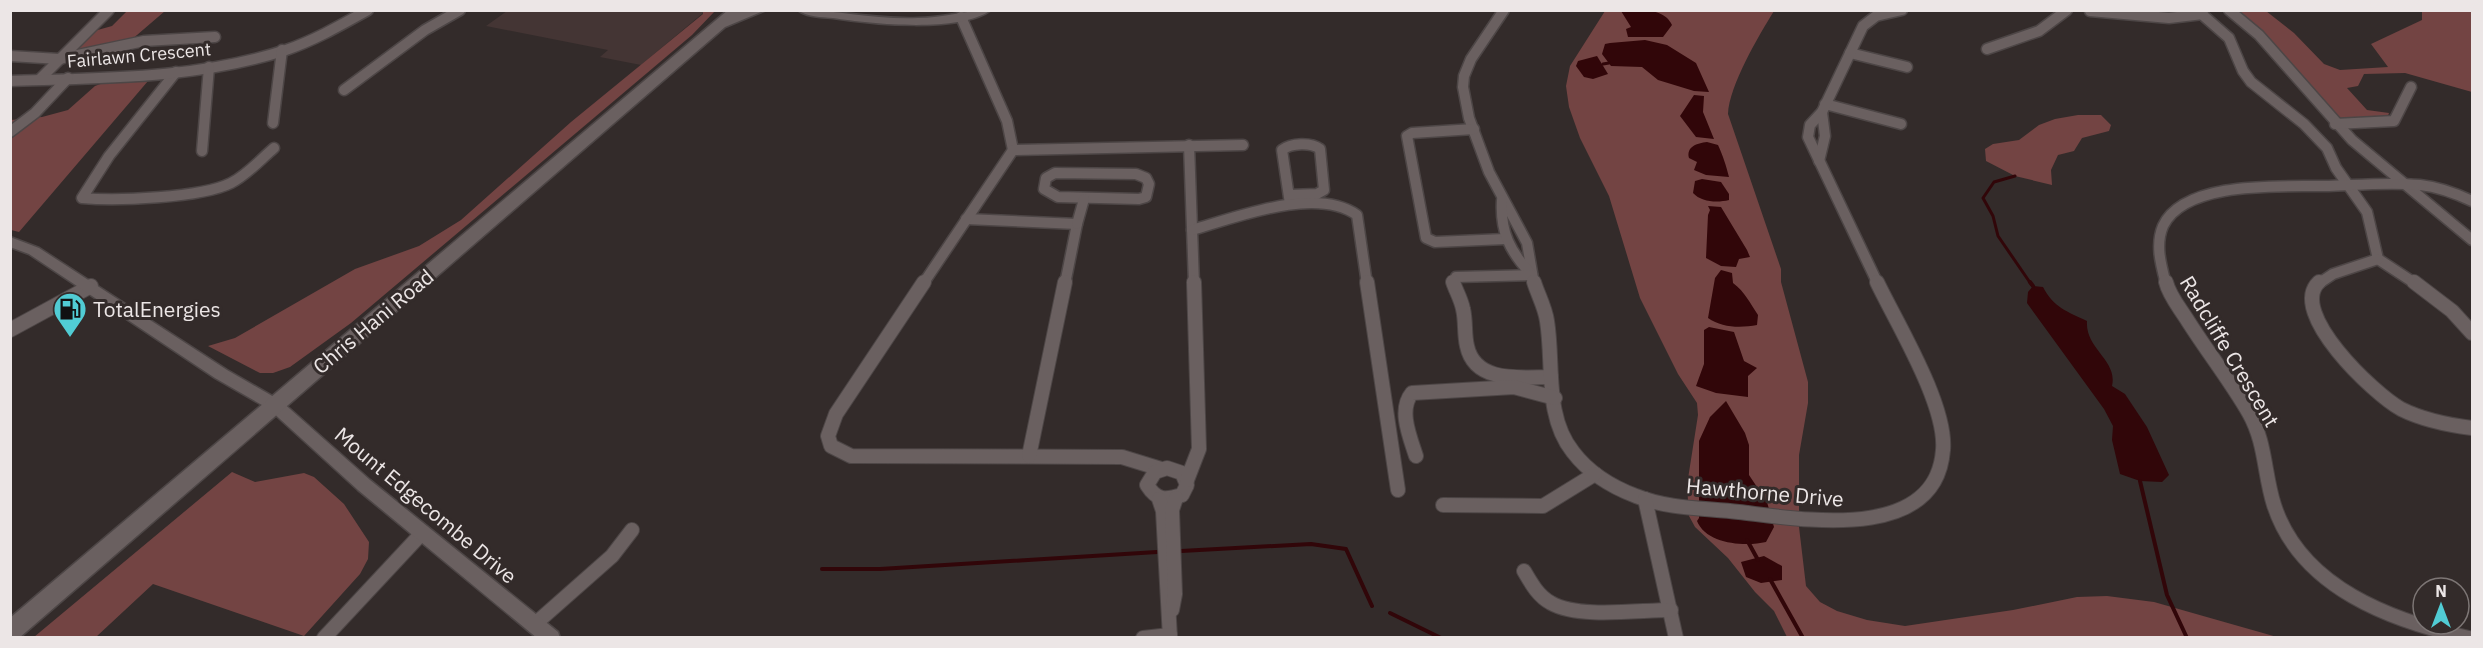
<svg xmlns="http://www.w3.org/2000/svg" width="2483" height="648" font-family="'IBM Plex Sans',sans-serif">
<style>
.built{fill:#443534}
.green{fill:#734443}
.water{fill:#310609}
.lines{fill:none;stroke-linecap:round;stroke-linejoin:round}
.stream-far1{stroke:#310609;stroke-width:3}
.stream{stroke:#310609;stroke-width:4}
.minor-far1-casing{stroke:#4d4646;stroke-width:13}
.minor-casing{stroke:#4d4646;stroke-width:16}
.tertiary-casing{stroke:#4d4646;stroke-width:3}
.secondary-casing{stroke:#4d4646;stroke-width:3}
.minor-far1{stroke:#6a6060;stroke-width:10}
.minor{stroke:#6a6060;stroke-width:14}
.tertiary{fill:#6a6060;fill-rule:evenodd}
.secondary{fill:#6a6060;fill-rule:evenodd}
.labels{text-anchor:middle;dominant-baseline:central;stroke-width:6;stroke-linejoin:round;paint-order:stroke}
.far-street-label{font-size:18px;fill:#ece6e6;stroke:#332b2a}
.poi-label{font-size:21px;fill:#ece6e6;stroke:#332b2a;text-anchor:start}
.street-label{font-size:21px;fill:#ece6e6;stroke:#332b2a}
</style>
<rect width="100%" height="100%" fill="#332b2a"/>
<path class="built" d="M507,11h196v2l-62,52 -41,-8 8,-7 -122,-24z"/>
<g class="green">
<path d="M127,11h38l-35,30 -59,13 23,-23 18,-5z"/>
<path d="M703,11h12l-23,24 -341,288 -61,44 -17,6h-13l-52,-27 27,-8 120,-69 64,-23 42,-26 110,-98 132,-108z"/>
<path d="M1605,11h169c-15,24 -45,75 -46,103l53,155v13l27,100v21l-9,52v72l7,59 14,16 17,9 30,9 38,6 108,-16 64,-13 30,-1 47,6 123,35h-490l-13,-26 -19,-19 -27,-34 -33,-31 -6,-11 -2,-31 11,-70 -1,-12 -19,-29 -38,-76 -31,-102 -29,-58 -11,-31 -3,-21 4,-20z"/>
<path d="M2232,11h34l28,22 30,31 16,6 48,-3 -17,-23 51,-24v-9h50v81l-67,-19 -41,1 -6,12 -11,2 20,22 22,3 -3,8h-48c-33,-40 -61,-83 -106,-110z"/>
<path d="M148,81l-129,151 -8,-2v-110l31,-3 26,-7 27,-24 8,-3z"/>
<path d="M2078,115h23l10,10 -2,6 -27,7 -8,13 -16,4 -7,15 1,15 -37,-9 -29,-15 -1,-12 8,-5 26,-4 20,-15 16,-6z"/>
<path d="M232,472l23,10 49,-9 10,4 30,27 25,38 -1,17 -8,15 -56,62 -151,-52 -57,53h-62z"/>
</g>
<g class="water">
<path d="M1621,11c18,-1 43,-4 51,14l-9,12h-35l-2,-8 5,-2z"/>
<path d="M1645,40l22,5 29,18 13,29 -15,-1 -36,-11 -16,-13 -31,-1 -9,-12 3,-10 5,-1z"/>
<path d="M1597,56l11,18 -15,5 -9,-2 -8,-11 2,-5z"/>
<path d="M1694,95l10,1 -1,16 11,27 -18,-2 -16,-21z"/>
<path d="M1707,142l11,3c5,11 8,20 11,32l-23,-2 -12,-5 3,-8 -8,-4c-3,-11 8,-15 18,-16z"/>
<path d="M1702,179l19,3 8,12v6c-12,3 -28,2 -36,-7l2,-12z"/>
<path d="M1708,206l13,1 26,43 3,7 -11,2 -3,8 -15,-1 -15,-8 2,-43 2,-5z"/>
<path d="M1721,270l11,3 1,10c12,9 17,20 25,32l-1,10c-16,3 -35,3 -49,-7l7,-40z"/>
<path d="M2033,286l10,1c10,20 25,25 44,34 -2,28 31,39 25,65l13,8 22,33 22,48 -7,7 -22,-1 -20,-7 -8,-34 1,-14 -9,-17 -77,-106 1,-11z"/>
<path d="M1709,327l25,5 10,29 13,7 -9,8v21l-32,-4 -20,-7 8,-22v-34z"/>
<path d="M1726,401l19,32 4,12v30l18,27 7,25 -8,15c-21,5 -60,2 -69,-21l2,-3v-77l11,-24z"/>
<path d="M1764,556l18,10v14l-21,3 -15,-6 -5,-15z"/>
</g>
<g class="lines">
<g class="stream-far1">
<path d="M1603,64l6,-1"/>
<path d="M2015,176l-21,6 -11,16 10,18 5,20 33,48"/>
</g>
<g class="stream">
<path d="M2030,282l3,4"/>
<path d="M2140,481l27,114 20,43"/>
<path d="M1747,540l11,20"/>
<path d="M1181,551l130,-7 35,5 26,57"/>
<path d="M822,569h58l277,-17"/>
<path d="M1770,579l33,59"/>
<path d="M1390,613l51,25"/>
</g>
<defs>
<g id="minor-far1">
<path d="M1504,10l-33,49 -7,17 -1,11 6,31 20,54 38,71 7,41"/>
<path d="M2197,10l32,28 14,33 8,11 53,42 23,24 9,20 31,44 11,47 38,25"/>
<path d="M2229,10l30,25 93,105 120,100"/>
<path d="M2090,11l79,7 34,-4"/>
<path d="M961,17l46,104 6,29"/>
<path d="M1987,49l52,-18 28,-21"/>
<path d="M1850,53l57,14"/>
<path d="M10,56l49,3 85,-18 71,-4"/>
<path d="M176,72l-67,84 -27,42c34,3 119,0 149,-15 16,-8 29,-23 43,-35"/>
<path d="M40,79l69,-69"/>
<path d="M10,81c92,-3 188,-2 276,-31 29,-10 55,-25 82,-40"/>
<path d="M344,90l81,-60 35,-20"/>
<path d="M1825,104l76,20"/>
<path d="M273,123l9,-73"/>
<path d="M2335,124l59,-3 17,-34"/>
<path d="M1474,129l-62,4 -5,3 19,102 9,4 70,-3"/>
<path d="M10,132l25,-19 33,-35"/>
<path d="M1189,145l5,139"/>
<path d="M202,151l7,-84"/>
<path d="M1819,161l6,-25 -3,-24"/>
<path d="M1055,173l81,1 10,4 3,6 -3,13 -7,2 -81,-2 -14,-8 2,-11z"/>
<path d="M1289,195l28,-1 7,-4 -4,-41c-9,-7 -29,-6 -38,1l8,54"/>
<path d="M1502,200c-2,32 8,52 30,75"/>
<path d="M966,219l111,5 -12,60"/>
<path d="M1077,224l7,-25"/>
<path d="M1192,230c45,-13 124,-44 165,-15l10,69"/>
<path d="M923,284l90,-134 230,-5"/>
<path d="M1454,284l2,-7 76,-2"/>
<path d="M1878,284l-70,-147 2,-12 12,-13 41,-86 13,-10 26,-6"/>
<path d="M2166,284c-5,-19 -11,-39 -3,-58 22,-47 124,-39 166,-40 30,-1 61,-4 91,-1 19,2 35,8 52,16"/>
<path d="M2318,284l15,-10 45,-15"/>
</g>
<g id="minor">
<path d="M924,282l-88,132 -8,22 3,10 20,10 271,1 39,12"/>
<path d="M1367,282l31,208"/>
<path d="M1453,282c3,9 8,17 10,27 3,12 1,25 4,37 8,38 55,31 84,31"/>
<path d="M1534,282c4,13 11,25 13,39 7,43 -3,95 26,131 16,21 39,35 63,44 32,13 68,12 103,16 61,7 197,32 204,-62 4,-45 -46,-126 -66,-168"/>
<path d="M2166,282c3,13 13,25 20,36 20,32 44,62 63,95 17,30 15,61 25,92 27,83 118,116 195,133"/>
<path d="M2319,282c-32,30 55,112 82,127 22,11 47,16 71,19"/>
<path d="M2414,282l38,29 20,22"/>
<path d="M10,330l81,-44"/>
<path d="M1029,456l36,-174"/>
<path d="M1416,456c-6,-19 -18,-46 -4,-63l102,-6 41,11"/>
<path d="M1167,468l15,5 5,12 -5,10c-17,5 -25,6 -35,-10l8,-13z"/>
<path d="M1187,480l12,-31 -5,-167"/>
<path d="M1159,499l4,12 7,127"/>
<path d="M1645,499l31,139"/>
<path d="M1443,505l100,1 52,-32"/>
<path d="M1524,571c7,12 14,25 27,32 28,16 88,7 120,7"/>
<path d="M1172,610l3,-16 -3,-84 4,-12"/>
<path d="M535,624l77,-68 20,-26"/>
<path d="M324,638l99,-106"/>
<path d="M1143,638l27,-3"/>
</g>
<g id="tertiary">
<path d="M798,10c40,0 79,10 120,8 25,0 49,-8 73,-8 -31,23 -120,14 -158,8 -11,-1 -27,-1 -35,-8z"/>
<path d="M10,237l29,11 188,122 54,31 89,79 188,152 2,6h-23l-179,-148 -89,-81 -54,-31 -186,-124 -19,-7z"/>
</g>
<path id="secondary" d="M728,10h38l-41,17 -706,611h-9v-20z"/>
</defs>
<use href="#minor-far1" class="minor-far1-casing"/>
<use href="#minor" class="minor-casing"/>
<use href="#tertiary" class="tertiary-casing"/>
<use href="#secondary" class="secondary-casing"/>
<use href="#minor-far1" class="minor-far1"/>
<use href="#minor" class="minor"/>
<use href="#tertiary" class="tertiary"/>
<use href="#secondary" class="secondary"/>
</g>
<defs>
<symbol id="fuel-pin" viewBox="-11 -11 22 30"><path d="M0 17L-7.5 6A9.5 9.5 0 1 1 7.5 6Z" fill="#51ccd4" stroke="#332b2a"/><path d="M-5.5-6h7V0h2V4h1.3V-2.5L3-4.5l.8-.8L6-3V5H2.5V1h-1V6h-7ZM-4.2-4.7v3.2H.2V-4.7Z" fill="#111"/></symbol>
</defs>
<g fill-rule="evenodd">
<use href="#fuel-pin" x="51" y="290" width="38" height="52"/>
</g>
<g class="labels">
<g class="far-street-label">
<text transform="translate(139 55) rotate(-5)">Fairlawn Crescent</text>
</g>
<g class="poi-label">
<text x="93" y="309">TotalEnergies</text>
</g>
<g class="street-label">
<text transform="translate(373 321) rotate(-40)">Chris Hani Road</text>
<text transform="translate(2230 351) rotate(59)">Radcliffe Crescent</text>
<text transform="translate(1765 492) rotate(5)">Hawthorne Drive</text>
<text transform="translate(426 505) rotate(40)">Mount Edgecombe Drive</text>
</g>
</g>
<rect width="2483" height="648" fill="none" stroke="#ece6e6" stroke-width="24"/>
<g transform="translate(2441 606)"><circle r="28" fill="#332b2a" stroke="#7d7675" stroke-width="1.5"/>
<path d="M0-4.5L10 22L0 15L-10 22Z" fill="#51ccd4"/>
<text y="-9" font-size="16" font-weight="bold" text-anchor="middle" fill="#ece6e6">N</text>
</g>
</svg>
